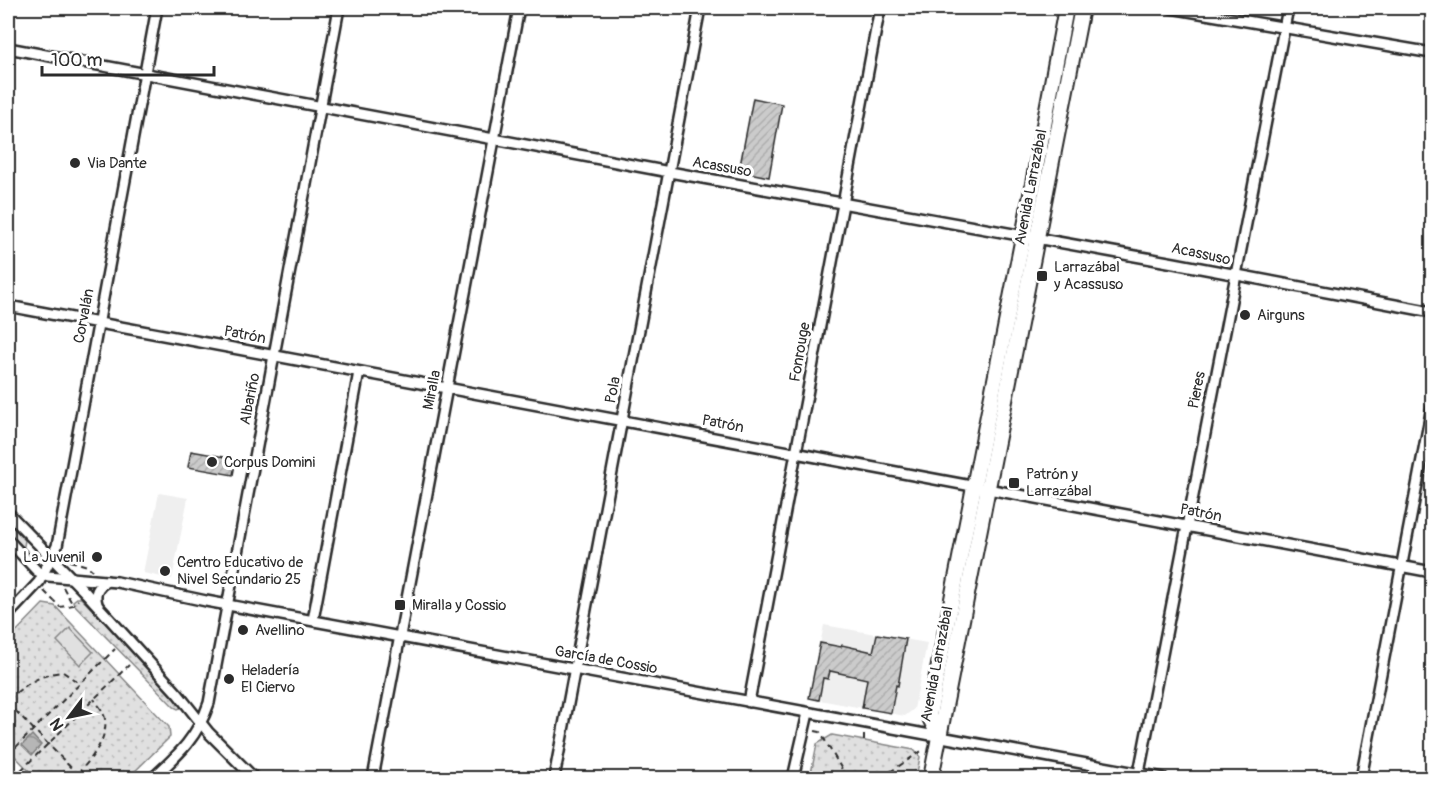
<svg xmlns="http://www.w3.org/2000/svg" width="1440" height="786" font-family="Pangolin,sans-serif">
<style>
.built{fill:#efefef}
.grass{fill:url(#grass-tufts);stroke:#868686;stroke-width:1.5}
.park{fill:url(#park-dots);stroke:#868686;stroke-width:1.5}
.garden{fill:#e0e0e0;stroke:#868686;stroke-width:1.5}
.water{fill:url(#water-waves);stroke:#7e7e7e;stroke-width:1.5}
.building{fill:url(#building-hatch);stroke:#2b2b2b;stroke-width:1.5}
.lines{fill:none;stroke-linecap:round;stroke-linejoin:round}
.street-casing{stroke:#2b2b2b;stroke-width:14}
.secondary-casing{stroke:#2b2b2b;stroke-width:18}
.path{stroke:#2b2b2b;stroke-width:2;stroke-dasharray:6 4.5;stroke-linecap:butt}
.street{stroke:#fff;stroke-width:9}
.secondary{stroke:#fff;stroke-width:14}
.poi-dot{fill:#2b2b2b;stroke:#fff;stroke-width:2}
.labels{text-anchor:middle;dominant-baseline:central;stroke-width:6;stroke-linejoin:round;paint-order:stroke}
.poi-label{font-size:15px;fill:#2b2b2b;stroke:#fff;text-anchor:start}
.street-label{font-size:15px;fill:#2b2b2b;stroke:#fff}
</style>
<defs>
<pattern id="grass-tufts" width="24" height="20" patternUnits="userSpaceOnUse" patternTransform="scale(1.5)"><rect width="24" height="20" fill="#e0e0e0"/><path d="M3 7l-1-3M5 7V3M7 7l1-3M15 17l-1-3M17 17v-4M19 17l1-3" fill="none" stroke="#c0c0c0"/></pattern>
<pattern id="park-dots" width="8" height="8" patternUnits="userSpaceOnUse" patternTransform="scale(1.5)"><rect width="8" height="8" fill="#e0e0e0"/><path d="M2 2h.1M6 6h.1" fill="none" stroke="#c0c0c0" stroke-width="1.8" stroke-linecap="round"/></pattern>
<pattern id="water-waves" width="16" height="10" patternUnits="userSpaceOnUse" patternTransform="scale(1.5)"><rect width="16" height="10" fill="#b6b6b6"/><path d="M0 5q4-4 8 0t8 0" fill="none" stroke="#949494"/></pattern>
<pattern id="building-hatch" width="6" height="6" patternUnits="userSpaceOnUse" patternTransform="scale(1.5)"><rect width="6" height="6" fill="#cbcbcb"/><path d="M-1 1l2-2M0 6l6-6M5 7l2-2" fill="none" stroke="#aeaeae"/></pattern>
</defs>
<rect width="100%" height="100%" fill="#fff"/>
<filter id="ink" filterUnits="userSpaceOnUse"><feTurbulence type="fractalNoise" baseFrequency=".0167" numOctaves="2"/><feDisplacementMap in="SourceGraphic" scale="12" xChannelSelector="R" yChannelSelector="G"/><feConvolveMatrix kernelMatrix="1 2 1 2 8 2 1 2 1" color-interpolation-filters="sRGB"/></filter>
<g filter="url(#ink)">
<g class="built">
<path d="M159,493l29,5 -16,81 -29,-6z"/>
<path d="M824,625l103,18 -13,66 -9,7 -96,-18z"/>
</g>
<path class="grass" d="M1071,11l4,1 -39,204 -4,-1z"/>
<g class="park">
<path d="M8,522l17,18 -1,6 -5,1 -11,-12z"/>
<path d="M77,598h4l99,102 2,7 -4,2 -4,-2 -100,-103 -1,-3z"/>
<path d="M43,604l12,2 114,121 1,10 -42,41h-92l-28,-29v-109z"/>
<path d="M832,735l82,15 6,7 -4,21h-106l7,-34z"/>
</g>
<path class="garden" d="M70,628l23,24 -13,13 -23,-24z"/>
<path class="water" d="M32,735l9,10 -9,10 -10,-10z"/>
<g class="building">
<path d="M753,98l29,6 -13,73 -30,-6z"/>
<path d="M191,451l45,8 -3,16 -45,-8z"/>
<path d="M877,634l29,5 -8,47 -2,-1 -5,28 -29,-5 5,-29 -37,-8 -2,8 -5,-1 -4,22 -10,-2 11,-55 21,4 1,-2 31,7z"/>
</g>
<g class="lines">
<defs>
<g id="street">
<path d="M1171,8l261,45"/>
<path d="M8,48l656,123 510,92 258,49"/>
<path d="M8,306l1424,266"/>
<path d="M8,513l78,80 92,101 31,39 45,45"/>
<path d="M8,540l29,31 11,5 69,6 89,19 957,177"/>
<path d="M97,604c-3,-11 0,-17 10,-23"/>
<path d="M8,615l31,-33 18,-36 100,-538"/>
<path d="M313,620l46,-248"/>
<path d="M749,702l131,-694"/>
<path d="M153,778c26,-24 44,-40 56,-75l130,-695"/>
<path d="M373,778l146,-770"/>
<path d="M554,778l146,-770"/>
<path d="M793,778l15,-65"/>
<path d="M1138,778l150,-770"/>
<path d="M1361,778l71,-371"/>
</g>
<g id="secondary">
<path d="M939,737l-10,-21 94,-479 43,-229"/>
<path d="M931,778l151,-770"/>
</g>
</defs>
<use href="#street" class="street-casing"/>
<use href="#secondary" class="secondary-casing"/>
<g class="path">
<path d="M70,561l18,5 4,4"/>
<path d="M63,587l10,18"/>
<path d="M44,591l16,16 13,-2 5,-5"/>
<path d="M8,700c16,-15 32,-26 55,-28l16,11"/>
<path d="M8,703l73,75"/>
<path d="M815,731l5,1 27,46"/>
<path d="M864,741v-8"/>
<path d="M8,755l107,-106"/>
<path d="M77,774c13,-13 34,-38 27,-59 -1,-5 -7,-11 -10,-16"/>
<path d="M13,778l116,-113"/>
<path d="M881,778l42,-28"/>
</g>
<use href="#street" class="street"/>
<use href="#secondary" class="secondary"/>
</g>
</g>
<g class="poi-dot">
<circle cx="75" cy="163" r="6"/>
<rect x="1036" y="270" width="12" height="12" rx="3"/>
<circle cx="1245" cy="315" r="6"/>
<circle cx="212" cy="462" r="6"/>
<rect x="1008" y="477" width="12" height="12" rx="3"/>
<circle cx="97" cy="557" r="6"/>
<circle cx="165" cy="571" r="6"/>
<rect x="394" y="599" width="12" height="12" rx="3"/>
<circle cx="243" cy="630" r="6"/>
<circle cx="229" cy="679" r="6"/>
</g>
<g class="labels">
<g class="poi-label">
<text x="87" y="163">Via Dante</text>
<text x="1054" y="267">Larrazábal<tspan x="1054" dy="17">y Acassuso</tspan></text>
<text x="1257" y="315">Airguns</text>
<text x="224" y="462">Corpus Domini</text>
<text x="1026" y="474">Patrón y<tspan x="1026" dy="17">Larrazábal</tspan></text>
<text x="85" y="557" text-anchor="end">La Juvenil</text>
<text x="177" y="562">Centro Educativo de<tspan x="177" dy="17">Nivel Secundario 25</tspan></text>
<text x="412" y="605">Miralla y Cossio</text>
<text x="255" y="630">Avellino</text>
<text x="241" y="670">Heladería<tspan x="241" dy="17">El Ciervo</tspan></text>
</g>
<g class="street-label">
<text transform="translate(722 167) rotate(10)">Acassuso</text>
<text transform="translate(1031 187) rotate(-79)">Avenida Larrazábal</text>
<text transform="translate(1201 254) rotate(12)">Acassuso</text>
<text transform="translate(84 316) rotate(-79)">Corvalán</text>
<text transform="translate(245 335) rotate(11)">Patrón</text>
<text transform="translate(800 352) rotate(-80)">Fonrouge</text>
<text transform="translate(432 390) rotate(-79)">Miralla</text>
<text transform="translate(613 390) rotate(-79)">Pola</text>
<text transform="translate(1197 390) rotate(-79)">Pieres</text>
<text transform="translate(250 399) rotate(-79)">Albariño</text>
<text transform="translate(723 424) rotate(11)">Patrón</text>
<text transform="translate(1201 513) rotate(11)">Patrón</text>
<text transform="translate(606 660) rotate(10)">García de Cossio</text>
<text transform="translate(937 664) rotate(-79)">Avenida Larrazábal</text>
</g>
</g>
<rect width="1440" height="786" fill="none" stroke="#fff" stroke-width="30"/>
<rect x="15" y="15" width="1410" height="756" fill="none" stroke="#2b2b2b" stroke-width="2" filter="url(#ink)"/>
<g transform="translate(69 717) rotate(238)" stroke="#ffffff" stroke-width="4.5" paint-order="stroke">
<path d="M0-4.5L10 22L0 15L-10 22Z" fill="#2b2b2b"/>
<text y="-9" font-size="16" font-weight="bold" text-anchor="middle" fill="#2b2b2b">N</text>
</g>
<path d="M42 66v9h172v-9" fill="none" stroke="#2b2b2b" stroke-width="3"/>
<text x="51" y="66" font-size="18" fill="#2b2b2b" stroke="#ffffff" stroke-width="4.5" paint-order="stroke">100 m</text>
</svg>
